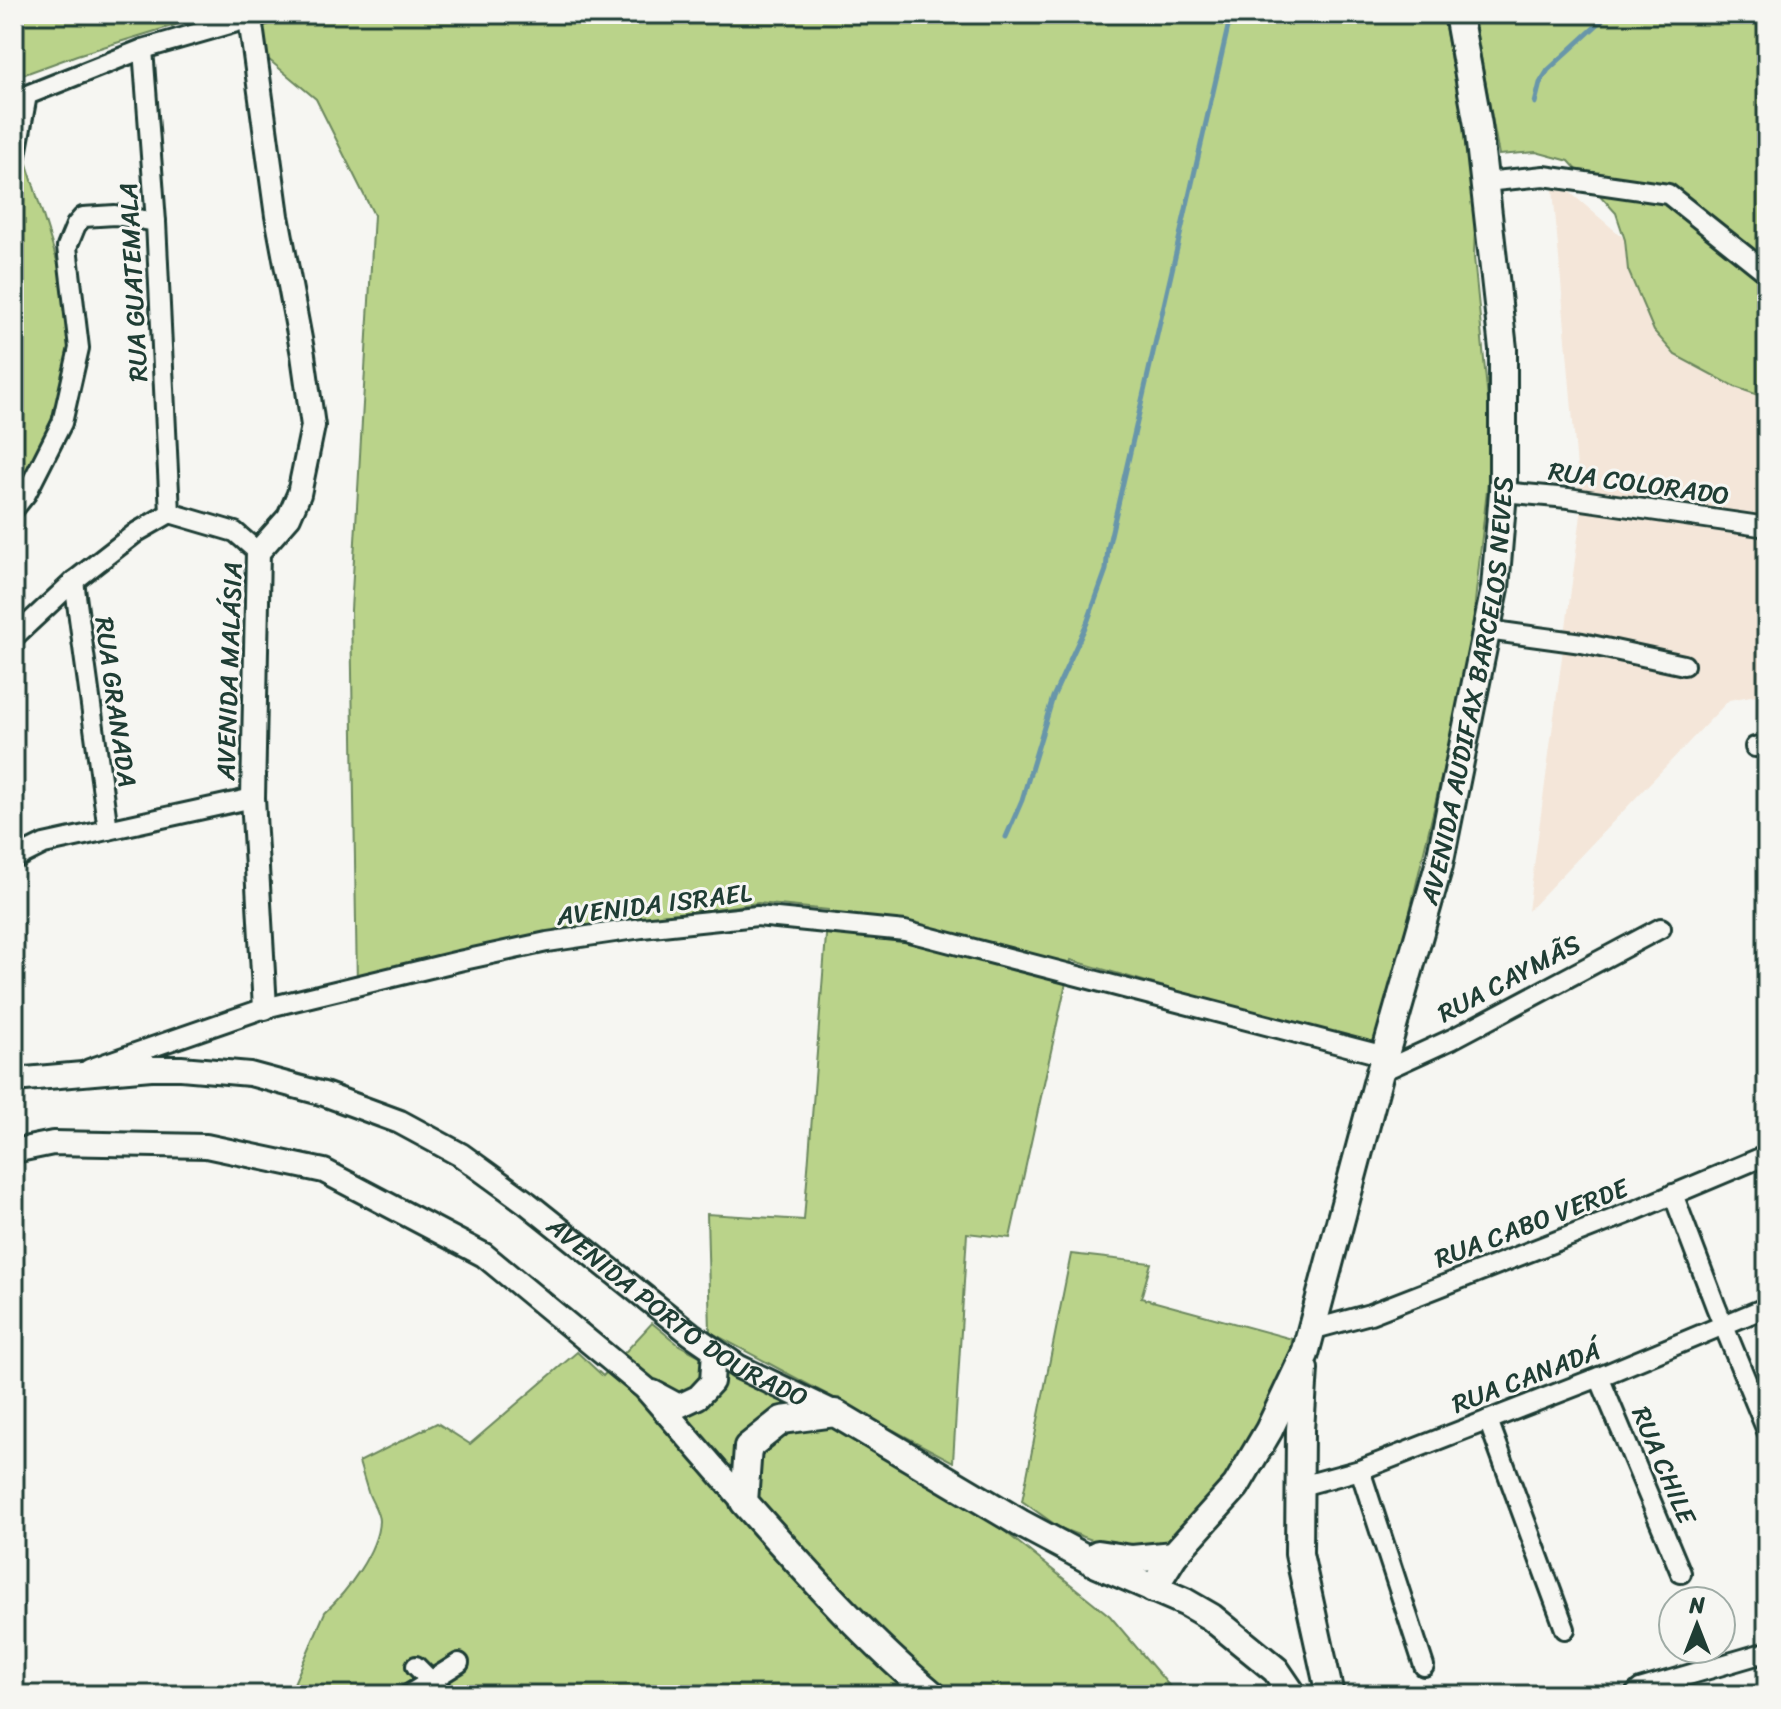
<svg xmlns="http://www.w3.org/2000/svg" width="1781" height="1709" font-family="Sriracha,sans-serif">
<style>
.built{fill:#f4e6d9}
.green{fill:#bad38a;stroke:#6c885f;stroke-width:2}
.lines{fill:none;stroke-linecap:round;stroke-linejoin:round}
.stream{stroke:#6896aa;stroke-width:5}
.minor-casing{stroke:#1f3d34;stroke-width:24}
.tertiary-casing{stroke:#1f3d34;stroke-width:28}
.secondary-casing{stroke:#1f3d34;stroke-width:32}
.minor{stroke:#f6f6f2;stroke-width:18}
.tertiary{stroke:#f6f6f2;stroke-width:22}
.secondary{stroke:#f6f6f2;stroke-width:26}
.labels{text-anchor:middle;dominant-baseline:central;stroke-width:6;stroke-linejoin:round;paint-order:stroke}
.street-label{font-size:26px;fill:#1f3d34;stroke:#f6f6f2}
</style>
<rect width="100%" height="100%" fill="#f6f6f2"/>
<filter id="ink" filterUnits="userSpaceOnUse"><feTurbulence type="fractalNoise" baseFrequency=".0125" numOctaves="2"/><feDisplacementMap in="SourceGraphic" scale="16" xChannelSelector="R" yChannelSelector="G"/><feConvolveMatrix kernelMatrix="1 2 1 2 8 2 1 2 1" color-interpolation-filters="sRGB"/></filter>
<g filter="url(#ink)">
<path class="built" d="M1552,177l215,183v333l-38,7 -201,211 53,-396z"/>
<g class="green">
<path d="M14,14h197l-134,41 -63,23z"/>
<path d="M251,14h1192l8,47 27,64 -4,132 18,185 -23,217 -81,346 -16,42 -301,-87 -61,278 -43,-5 -14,229 -243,-130 -3,-118 97,6 24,-310 -70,-7 -85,12 -99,17 -217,54 -6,-376 23,-395 -58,-116 -48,-40 -18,-41z"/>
<path d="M1473,14h294v384l-32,-11 -60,-32 -21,-24 -26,-61 -3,-30 -9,-27 -47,-52 -33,-9 -37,3z"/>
<path d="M14,122l48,155 9,65 -16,68 -23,60 -18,31z"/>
<path d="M1071,1254l80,9 -10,35 151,41 -3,28 -37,68 -39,63 -47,46 -50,5 -56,-21 -38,-27z"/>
<path d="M652,1323l27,22 283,152 148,119 67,79h-888l36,-83c21,-19 53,-61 54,-91 0,-9 -8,-20 -11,-29 -3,-10 -6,-20 -9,-30l78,-39 33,21 107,-92 26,24z"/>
</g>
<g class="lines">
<g class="stream">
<path d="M1535,103l5,-20 8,-13 61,-56"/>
<path d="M1006,837l16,-37 31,-103 34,-74 19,-53 2,-22 123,-534"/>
</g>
<defs>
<g id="minor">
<path d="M143,49l13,173 14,291"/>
<path d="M14,166l13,-71 116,-46 122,-35"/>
<path d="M1485,182l59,-6 124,18 99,79"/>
<path d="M1503,492l65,6 199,29"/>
<path d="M14,509l12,-15 36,-71 17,-75 -12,-101 9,-22 7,-8 32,-2 41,7"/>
<path d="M74,581l34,249"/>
<path d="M1487,630l95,13 102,22"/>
<path d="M14,637l60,-56 63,-49 33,-19 65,19 23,20"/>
<path d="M1755,747l12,-3"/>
<path d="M14,859l30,-15 209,-46"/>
<path d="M89,1069l176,-61 194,-47 88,-19 95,-14 115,-12 148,15 480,125"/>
<path d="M1380,1072l72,-33 209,-111"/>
<path d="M1673,1194l43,113 51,124"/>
<path d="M1311,1330l59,-16 264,-103 133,-56"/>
<path d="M1599,1377l82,196"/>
<path d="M1488,1420l77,209"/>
<path d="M1360,1470l64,196"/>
<path d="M1301,1486l59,-16 239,-93 168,-70"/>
<path d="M416,1666l29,29"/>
<path d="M408,1695l51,-32"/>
<path d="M1634,1695l6,-6 127,-37"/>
</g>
<g id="tertiary">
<path d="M250,18l27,198 26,139 10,71 -14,68 -10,23 -31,35 -5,246 12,210"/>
<path id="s1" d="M14,1080l137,-12h30l69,6 74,20 76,28 61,33 66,48 164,131 48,33 96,46"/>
<path d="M14,1151l39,-8 153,3 118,25 160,84 161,133 99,114"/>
<path d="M653,1392l26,14 19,-9 14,-15 2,-32"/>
</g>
<g id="secondary">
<path d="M1304,1369l-4,61 -1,124 31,141"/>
<path d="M1098,1554l34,5 42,-4"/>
<path id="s2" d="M1153,1589l21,-34 62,-69 33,-56 36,-76 75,-282 59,-207 56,-277 8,-96v-143l-25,-224 -20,-111"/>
<path d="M933,1695c-69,-57 -129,-126 -189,-193l4,-55 34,-27 53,-7 185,110 77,41 88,38 26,15 65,53 17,25"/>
</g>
</defs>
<use href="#minor" class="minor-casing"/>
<use href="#tertiary" class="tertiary-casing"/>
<use href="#secondary" class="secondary-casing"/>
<use href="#minor" class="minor"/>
<use href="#tertiary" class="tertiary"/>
<use href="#secondary" class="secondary"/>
</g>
</g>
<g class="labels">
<g class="street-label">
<text transform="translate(133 282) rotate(-93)">RUA GUATEMALA</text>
<text transform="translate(1639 483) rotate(8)">RUA COLORADO</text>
<text transform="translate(229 671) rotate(-88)">AVENIDA MALÁSIA</text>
<text stroke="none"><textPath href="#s2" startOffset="966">AVENIDA AUDIFAX BARCELOS NEVES</textPath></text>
<text transform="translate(116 702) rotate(82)">RUA GRANADA</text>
<text transform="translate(654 904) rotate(-7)">AVENIDA ISRAEL</text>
<text transform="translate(1509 978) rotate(-28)">RUA CAYMÃS</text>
<text transform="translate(1531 1223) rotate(-21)">RUA CABO VERDE</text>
<text stroke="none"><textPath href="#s1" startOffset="732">AVENIDA PORTO DOURADO</textPath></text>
<text transform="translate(1526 1377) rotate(-21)">RUA CANADÁ</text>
<text transform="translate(1664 1465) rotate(67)">RUA CHILE</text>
</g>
</g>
<rect width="1781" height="1709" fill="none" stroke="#f6f6f2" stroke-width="48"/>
<rect x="24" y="24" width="1733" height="1661" fill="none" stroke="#1f3d34" stroke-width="3" filter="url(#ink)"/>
<g transform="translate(1697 1625)"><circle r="38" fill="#f6f6f2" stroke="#a0aca6" stroke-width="2"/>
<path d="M0-6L14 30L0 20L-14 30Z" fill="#1f3d34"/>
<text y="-12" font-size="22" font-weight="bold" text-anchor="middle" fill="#1f3d34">N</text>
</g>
</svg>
